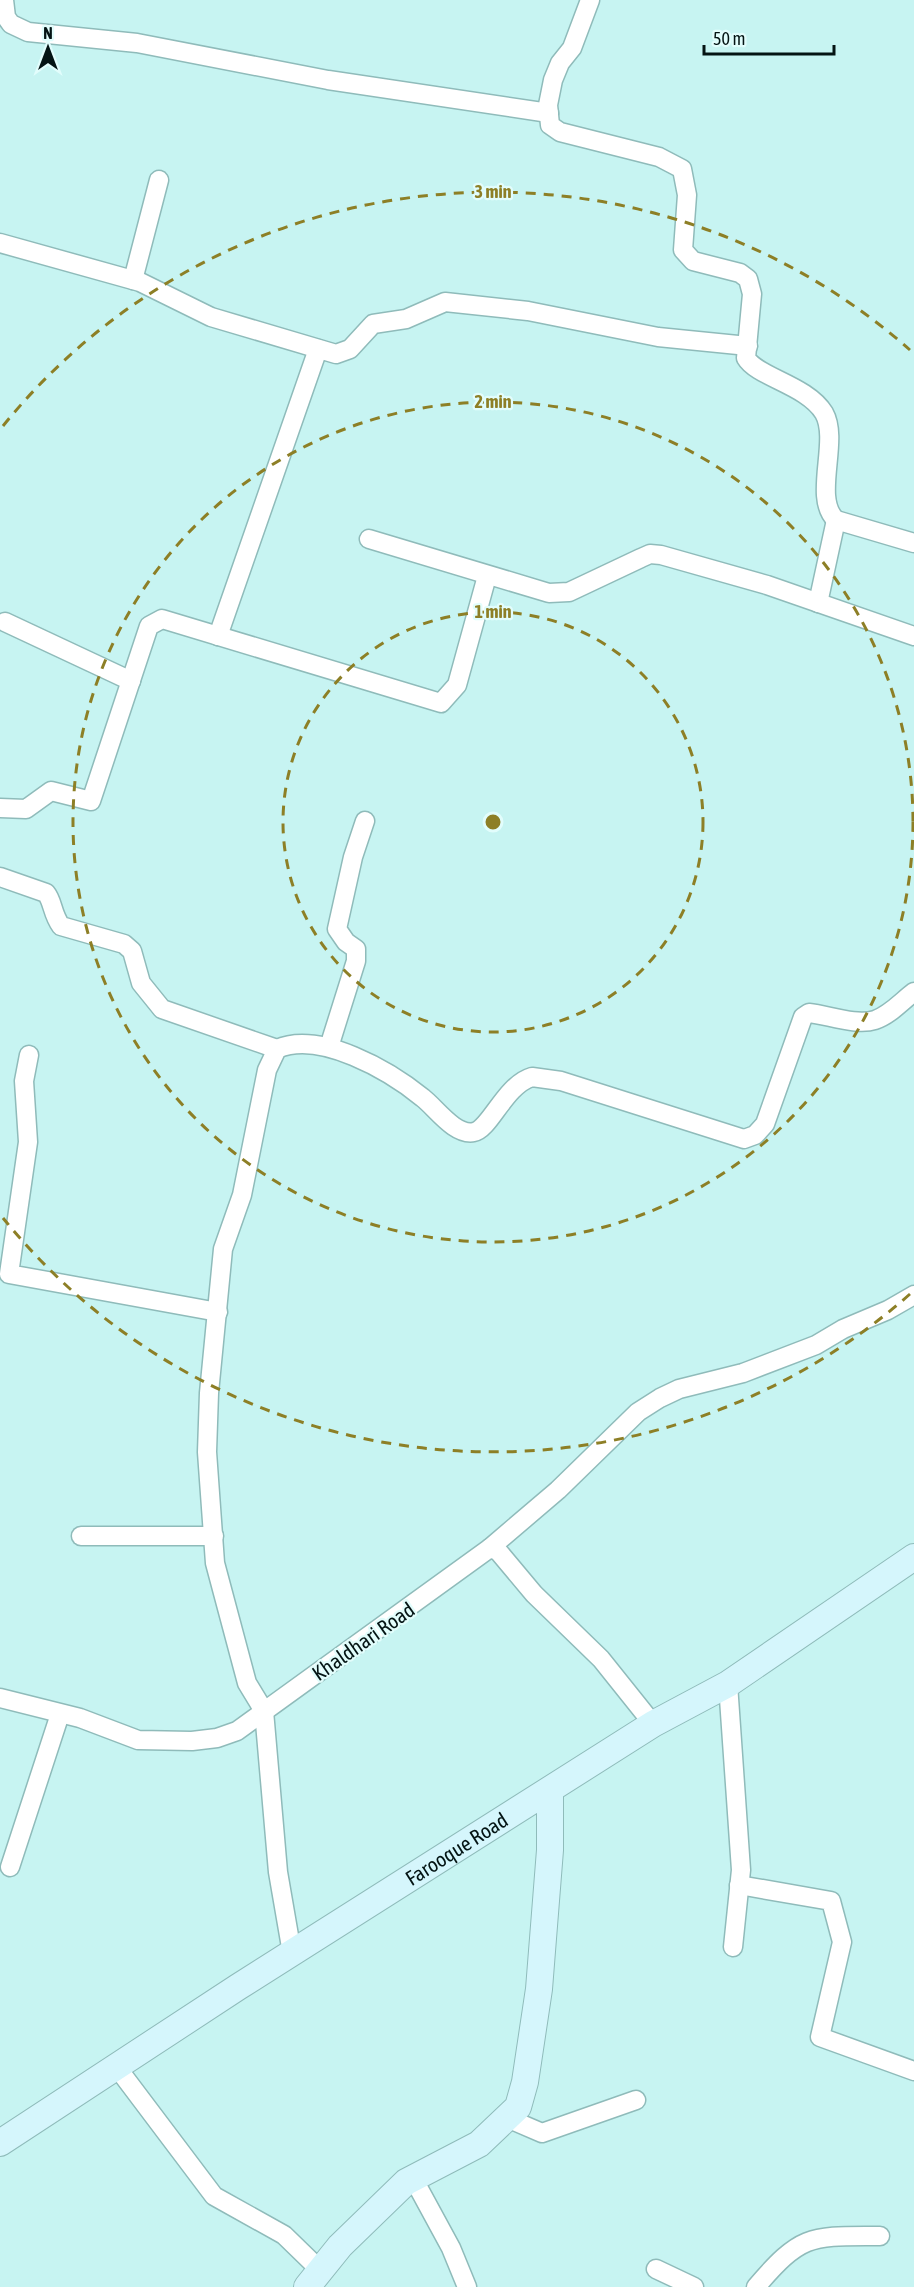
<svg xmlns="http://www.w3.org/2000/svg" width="914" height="2287" font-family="'Asap Condensed',sans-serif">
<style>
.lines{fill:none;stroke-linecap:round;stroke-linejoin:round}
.street-casing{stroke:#8fbbba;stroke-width:21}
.secondary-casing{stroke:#8fbbba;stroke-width:28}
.street{stroke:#fff;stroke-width:18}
.secondary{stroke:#d5f6fc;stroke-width:26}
.ring{fill:none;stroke:#8d7f26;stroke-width:3;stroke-dasharray:10 8}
.labels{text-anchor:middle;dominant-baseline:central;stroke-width:4.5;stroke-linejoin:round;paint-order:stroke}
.street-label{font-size:21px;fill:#041414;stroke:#e2fdfc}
.centre{fill:#8d7f26;stroke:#e2fdfc;stroke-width:3}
.ring-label{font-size:18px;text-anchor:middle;font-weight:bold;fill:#8d7f26;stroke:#e2fdfc;stroke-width:4.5;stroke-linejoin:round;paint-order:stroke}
</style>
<rect width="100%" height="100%" fill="#c7f4f2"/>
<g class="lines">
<defs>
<g id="street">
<path d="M4,0l2,17 5,7 17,8 109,11 191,37 221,33"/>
<path d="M590,0l-18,48 -12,15 -7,17 -5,25 2,20 10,7 99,25 23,12 5,26 -4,55 10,11 47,12 8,6 4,15 -6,64c11,19 61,27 78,55 16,28 -12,85 12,107l78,23"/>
<path d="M0,243l140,39 71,35 125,37 14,-5 23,-25 33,-5 39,-17 83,9 130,26 90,9"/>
<path d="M133,280l26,-100"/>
<path d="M369,539l180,54 20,-1 72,-34 9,-4 11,1 106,30 147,51"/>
<path d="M818,603l18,-83"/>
<path d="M5,622l126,59"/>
<path d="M218,636l100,-287"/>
<path d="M0,808l26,1 25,-18 40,10 58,-175 13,-7 279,84 16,-18 30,-109"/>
<path d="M0,877l46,16c7,8 6,21 15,33l63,18 8,7 9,32 21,26 115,40"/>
<path d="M329,1047l27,-86v-12l-10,-7 -9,-13 16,-72 12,-36"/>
<path d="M29,1055l-5,26 4,61 -19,132 209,38"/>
<path d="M81,1536h133"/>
<path d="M490,1548l68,-58 80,-78 22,-14 19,-9 64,-16 73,-28 27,-16 45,-19 26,-15"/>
<path d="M728,1684l13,186 -8,77"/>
<path d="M0,1698l80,20 58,22 54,1 25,-3 20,-7 253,-183 8,3 36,43 67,65 52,65"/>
<path d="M10,1867l50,-153"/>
<path d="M739,1885l92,16 11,41 -22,95 94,34"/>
<path d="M292,1953l-14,-81 -14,-161 -17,-28 -32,-120 -8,-111 2,-59 14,-144 19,-54 25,-125 10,-21c43,-19 113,22 146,49 13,10 32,38 51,34 16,-3 31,-47 58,-55l29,4 183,58 11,-4 10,-11 38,-107 6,-4c19,2 47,13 66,7 15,-5 27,-19 39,-28"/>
<path d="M116,2066l98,130 70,39 36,35"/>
<path d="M507,2118l35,15 94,-33"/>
<path d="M413,2178l38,70 16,39"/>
<path d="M656,2269l38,18"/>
<path d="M756,2287c46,-54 55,-51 124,-51"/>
</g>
<g id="secondary">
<path id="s1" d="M0,2143l238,-156 415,-263 75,-40 186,-127"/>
<path d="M307,2287l33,-41 66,-64 73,-38 39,-37 7,-25 14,-93 11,-139v-60"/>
</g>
</defs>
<use href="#street" class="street-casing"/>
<use href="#secondary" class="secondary-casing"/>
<use href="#street" class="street"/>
<use href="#secondary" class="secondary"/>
</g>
<g class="ring">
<circle cx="493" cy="822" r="210"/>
<circle cx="493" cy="822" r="420"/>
<path d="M910 1294A630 630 0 0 1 3 1218M3 426A630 630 0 0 1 910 350"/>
</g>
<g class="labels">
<g class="street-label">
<text transform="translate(363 1641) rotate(-35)">Khaldhari Road</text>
<text stroke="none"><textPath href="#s1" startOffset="543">Farooque Road</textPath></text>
</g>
</g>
<circle cx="493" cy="822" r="9" class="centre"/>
<g class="ring-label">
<text x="493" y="198">3 min</text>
<text x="493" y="408">2 min</text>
<text x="493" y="618">1 min</text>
</g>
<g transform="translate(48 48)" stroke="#e2fdfc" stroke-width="4.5" paint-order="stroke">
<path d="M0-4.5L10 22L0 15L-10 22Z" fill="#041414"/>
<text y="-9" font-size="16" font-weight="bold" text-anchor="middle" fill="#041414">N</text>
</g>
<path d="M704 45v9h130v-9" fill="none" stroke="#041414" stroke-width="3"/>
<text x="713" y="45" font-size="18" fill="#041414" stroke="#e2fdfc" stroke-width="4.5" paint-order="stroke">50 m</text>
</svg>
